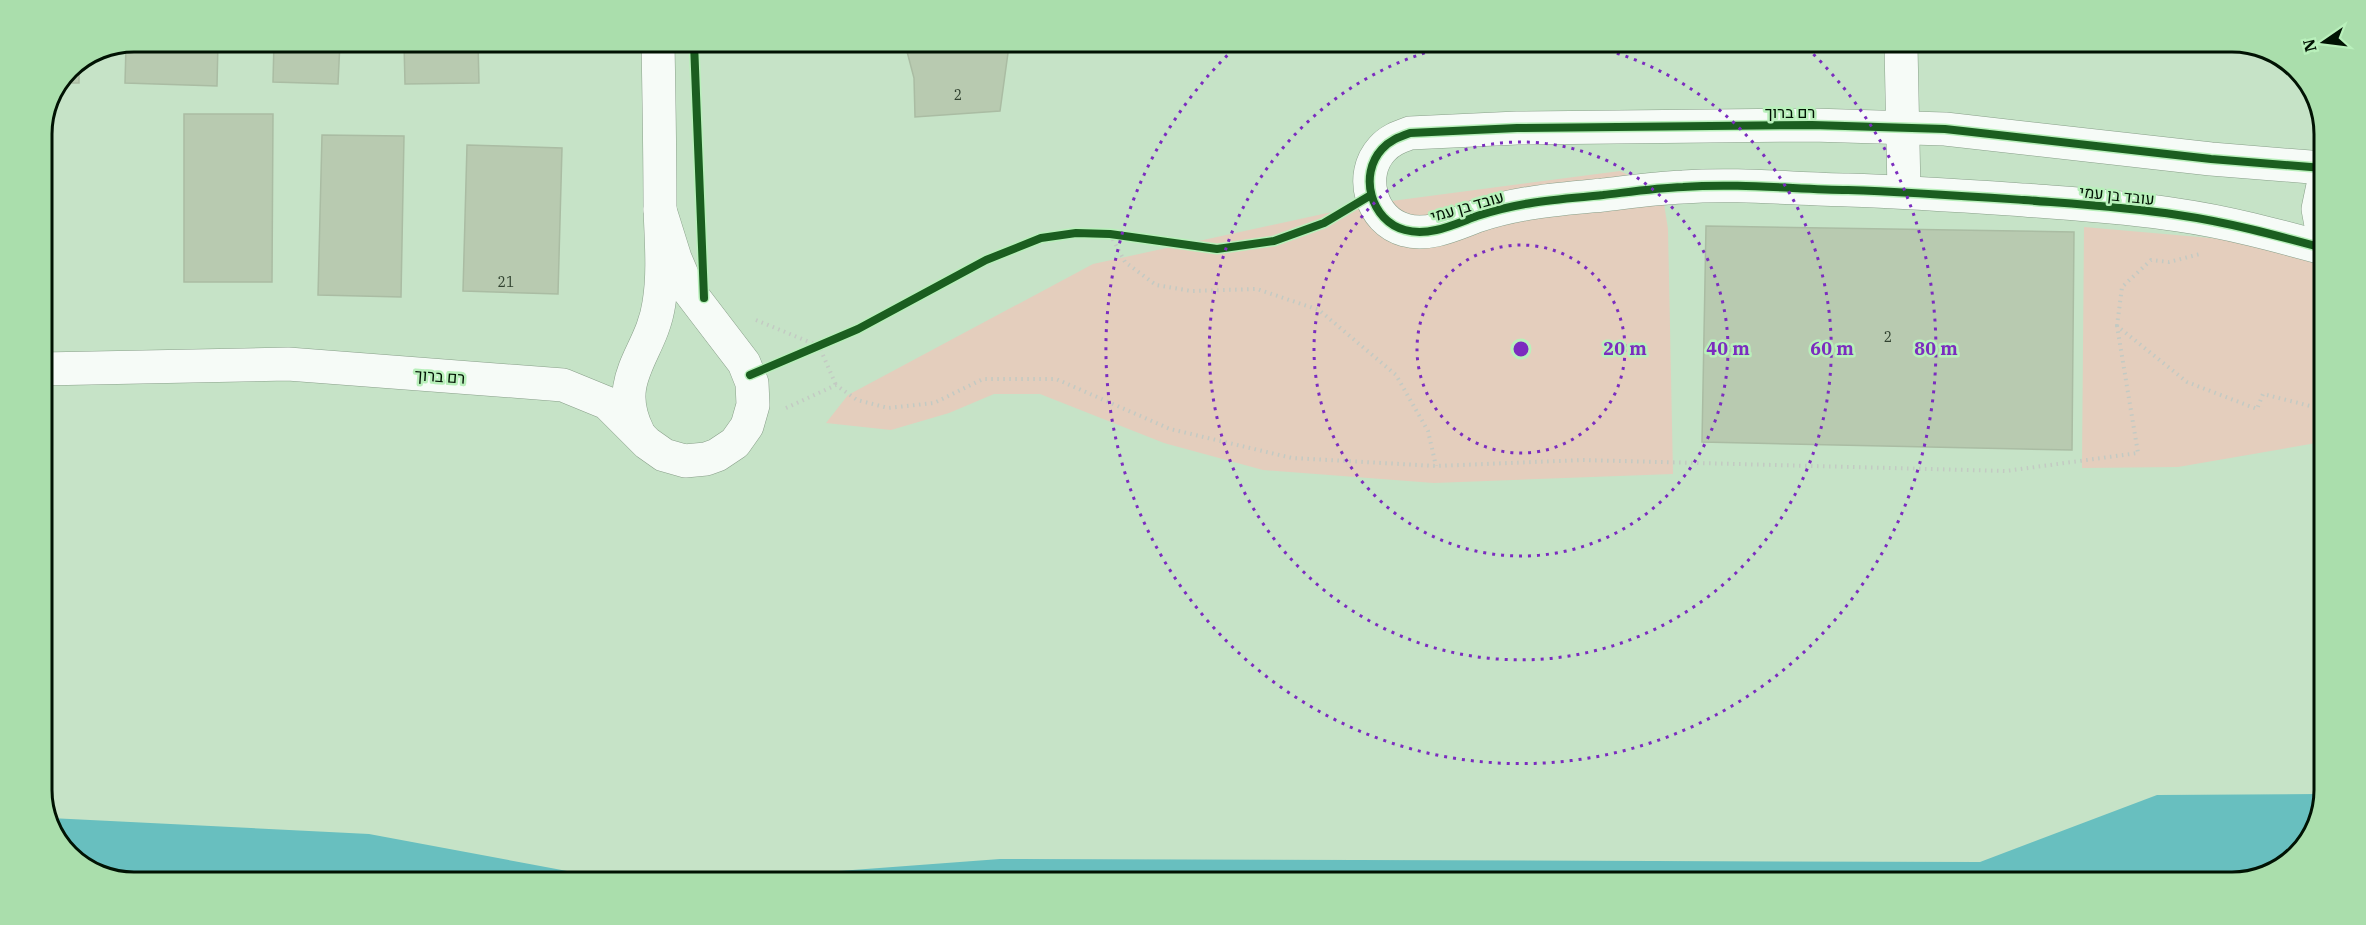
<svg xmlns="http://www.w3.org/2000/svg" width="2366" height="925" font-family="'IBM Plex Serif',Heebo,serif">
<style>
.green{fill:#e4cebd}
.water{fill:#68bfbf}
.building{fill:#b8cab0;stroke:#aabca3;stroke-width:1.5}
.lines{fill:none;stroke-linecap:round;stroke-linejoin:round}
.minor-casing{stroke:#889f89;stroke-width:34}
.path{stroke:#c3cac3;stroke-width:4;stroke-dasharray:1.5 4.5;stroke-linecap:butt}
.minor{stroke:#f6fbf7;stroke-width:33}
.cycleway-casing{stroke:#b9f0bb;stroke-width:11}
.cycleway{stroke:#1b5e20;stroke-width:8}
.ring{fill:none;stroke:#7b2cbf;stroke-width:3;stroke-dasharray:3 6}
.labels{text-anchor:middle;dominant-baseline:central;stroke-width:5;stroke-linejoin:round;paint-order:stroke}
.number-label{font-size:14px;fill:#30412f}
.street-label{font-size:16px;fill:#011203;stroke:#b9f0bb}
.rim{fill:none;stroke:#011203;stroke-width:3}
.centre{fill:#7b2cbf;stroke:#b9f0bb;stroke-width:3}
.ring-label{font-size:18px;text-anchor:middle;font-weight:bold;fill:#7b2cbf;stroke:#b9f0bb;stroke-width:5;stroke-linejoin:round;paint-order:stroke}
</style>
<rect width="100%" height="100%" fill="#c6e3c7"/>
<g class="green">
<path d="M1620,171l42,20 6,38 5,245 -239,9 -171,-13 -99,-27 -124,-49h-46l-45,19 -58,17 -65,-7 22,-28 245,-131 276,-60z"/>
<path d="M2084,227l217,19 22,21 -1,175 -144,25 -96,1z"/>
</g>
<g class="water">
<path d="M2319,794v27l-36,46 -51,16 -1499,-4 267,-20 980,3 177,-67z"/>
<path d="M50,818l319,16 241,45 -506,-1 -43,-31z"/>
</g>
<g class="building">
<path d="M134,42h84l-1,44 -92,-3 1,-37z"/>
<path d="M274,42h66l-2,42 -65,-2z"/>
<path d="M404,43h74l1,40 -74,1z"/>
<path d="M905,44h108l-5,9 -8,58 -85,6 -1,-39z"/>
<path d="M79,65v18h-16l6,-14z"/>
<path d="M184,114h89l-1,168h-88z"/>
<path d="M322,135l82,1 -3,161 -83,-2z"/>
<path d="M467,145l95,3 -4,146 -95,-3z"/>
<path d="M1706,226l368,6 -2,218 -370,-8z"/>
</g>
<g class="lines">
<defs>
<g id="minor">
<path d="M1901,46l3,146"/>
<path d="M2323,236l-5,-27 5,-24"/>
<path d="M2323,248c-48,-13 -96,-26 -145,-33 -51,-8 -103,-11 -154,-15 -59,-4 -117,-8 -176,-10 -55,-1 -111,-7 -165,-3 -27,1 -54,5 -80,8 -43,4 -85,7 -126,21 -22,8 -48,21 -72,14 -34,-9 -47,-55 -23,-81 8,-9 17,-12 28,-16l107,-5 295,-3 133,4 266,30 112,9"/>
<path d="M42,369l246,-5 275,21 44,18 40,40 17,12 21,6 21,-2 11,-4 18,-12 12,-17 6,-21 -1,-22 -8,-20 -55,-72 -14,-33 -15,-48"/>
<path d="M638,432c-27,-54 14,-78 21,-129 5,-30 2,-64 1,-95 0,-55 -1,-110 -2,-165"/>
</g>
</defs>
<use href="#minor" class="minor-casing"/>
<g class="path">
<path d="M1110,234l15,28 31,23 35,6 66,-2 62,21 77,65 32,56 8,35"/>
<path d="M756,320l63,26 17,39"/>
<path d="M2117,326l5,-39 29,-27 18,2 31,-8"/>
<path d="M786,408l50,-23 21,15 31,8 46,-5 49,-24h73l114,50 122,29 144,8 146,-6 424,11 132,-18 -21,-127 70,56 70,27 6,-15 59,15"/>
</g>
<use href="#minor" class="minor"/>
<defs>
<g id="cycleway">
<path d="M694,43l10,255"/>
<path d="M2323,248c-48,-13 -96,-26 -145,-33 -51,-8 -103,-11 -154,-15 -59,-4 -117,-8 -176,-10 -55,-1 -111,-7 -165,-3 -27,1 -54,5 -80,8 -43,4 -85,7 -126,21 -22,8 -48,21 -72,14 -34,-9 -47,-55 -23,-81 8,-9 17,-12 28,-16l107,-5 295,-3 133,4 266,30 112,9"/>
<path d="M750,375l108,-46 128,-69 55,-22 35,-5 34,1 107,15 57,-8 50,-18 47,-28"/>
</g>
</defs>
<use href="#cycleway" class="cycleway-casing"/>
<use href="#cycleway" class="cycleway"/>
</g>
<g class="ring">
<circle cx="1521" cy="349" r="104"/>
<circle cx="1521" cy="349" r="207"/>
<path d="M1591 46A311 311 0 1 1 1454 45"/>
<path d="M1807 48A415 415 0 1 1 1238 45"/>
</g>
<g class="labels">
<g class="number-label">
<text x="958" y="95">2</text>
<text x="506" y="282">21</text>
<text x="1888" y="337">2</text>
</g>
<g class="street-label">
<text x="1790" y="112">רם ברוך</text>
<text transform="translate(2117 195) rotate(6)">עובד בן עמי</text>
<text transform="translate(1467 206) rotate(-16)">עובד בן עמי</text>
<text transform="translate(440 376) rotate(4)">רם ברוך</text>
</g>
</g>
<path d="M0 0H2366V925H0ZM134 52H2232A82 82 0 0 1 2314 134V790A82 82 0 0 1 2232 872H134A82 82 0 0 1 52 790V134A82 82 0 0 1 134 52Z" fill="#aadeac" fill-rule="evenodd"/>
<path class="rim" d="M134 52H2232A82 82 0 0 1 2314 134V790A82 82 0 0 1 2232 872H134A82 82 0 0 1 52 790V134A82 82 0 0 1 134 52Z"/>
<circle cx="1521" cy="349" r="9" class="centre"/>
<g class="ring-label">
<text x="1625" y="355">20 m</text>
<text x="1728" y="355">40 m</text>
<text x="1832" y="355">60 m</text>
<text x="1936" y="355">80 m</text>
</g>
<g transform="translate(2324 42) rotate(256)" stroke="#b9f0bb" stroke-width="4.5" paint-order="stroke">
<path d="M0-4.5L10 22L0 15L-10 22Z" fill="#011203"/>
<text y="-9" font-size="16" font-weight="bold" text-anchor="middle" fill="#011203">N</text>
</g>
</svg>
